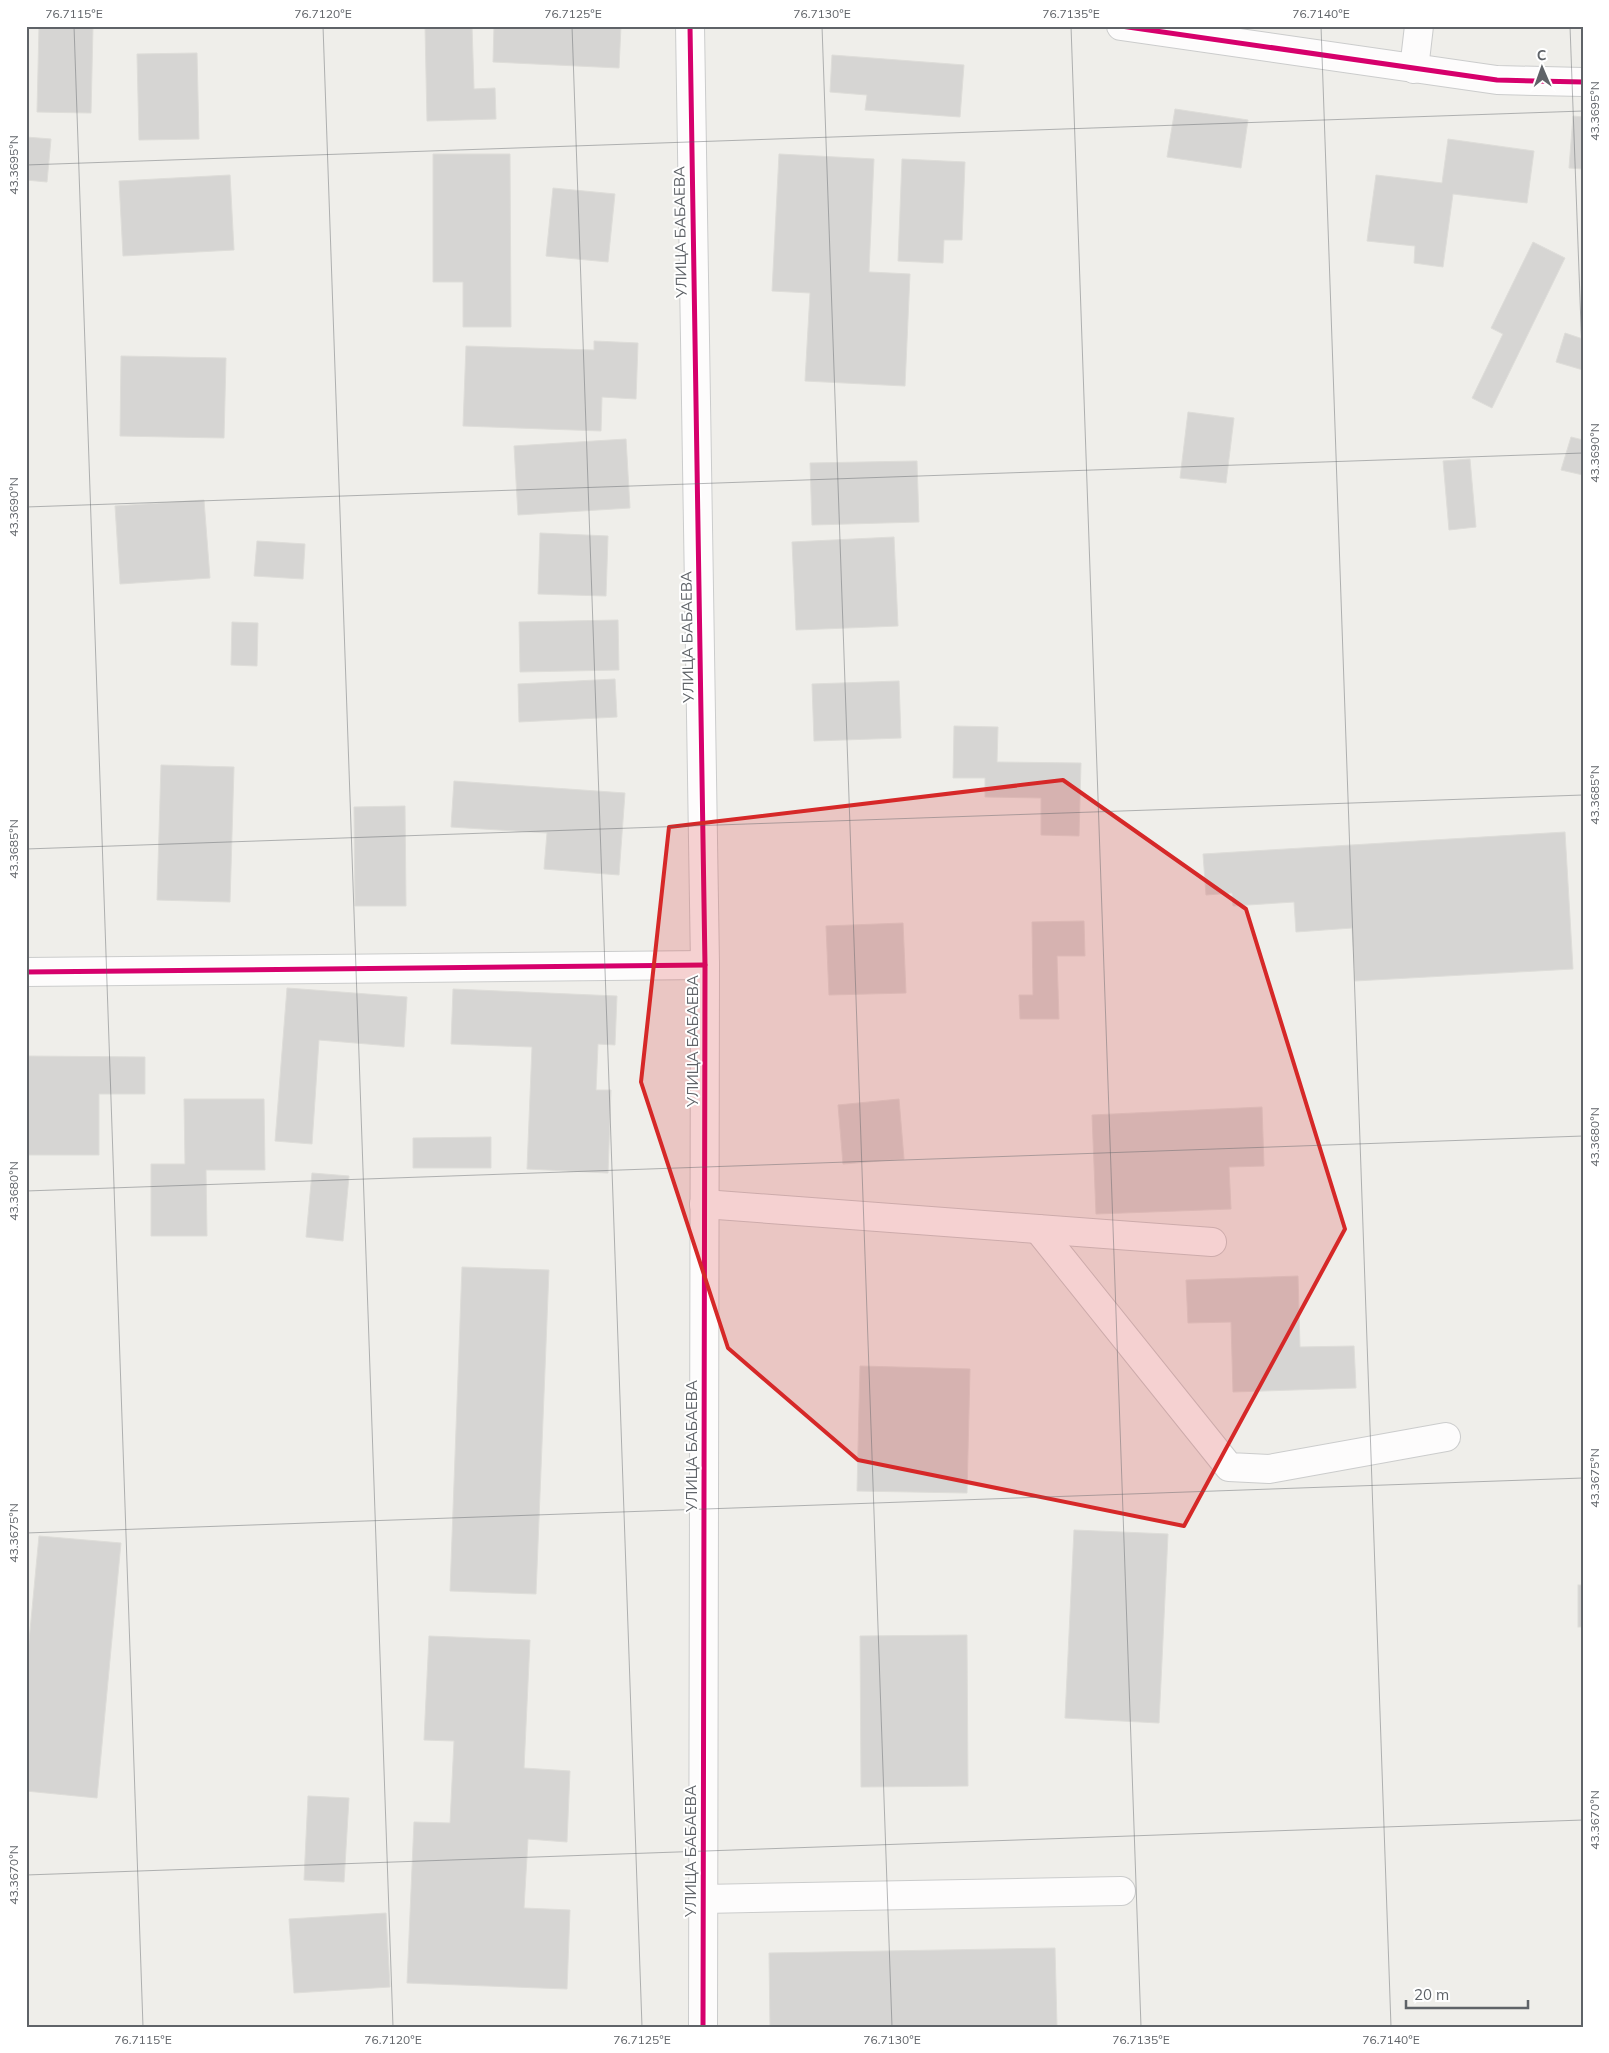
<svg xmlns="http://www.w3.org/2000/svg" width="1609" height="2053" font-family="Mulish,sans-serif">
<style>
.building{fill:#d6d5d3;stroke:#deddd9}
.lines{fill:none;stroke-linecap:round;stroke-linejoin:round}
.minor-casing{stroke:#cbcccc;stroke-width:30}
.minor{stroke:#fdfcfc;stroke-width:28}
.cycleway-casing{stroke:#fff;stroke-width:8}
.cycleway{stroke:#d6006c;stroke-width:5}
.marked{fill:#d62828;fill-opacity:0.2;stroke:#d62828;stroke-width:4;stroke-linejoin:round}
.ticks{fill:none;stroke:#5f6368;stroke-width:1;stroke-opacity:0.45}
.labels{text-anchor:middle;dominant-baseline:central;stroke-width:4;stroke-linejoin:round;paint-order:stroke}
.street-label{font-size:15px;fill:#5f6368;stroke:#fff}
.neatline{fill:none;stroke:#5f6368;stroke-width:2}
.ticks-label{font-size:12px;text-anchor:middle;fill:#5f6368}
</style>
<rect width="100%" height="100%" fill="#efeeea"/>
<g class="building">
<path d="M39,26h54l-2,87 -54,-1z"/>
<path d="M425,26h47l2,63 21,-1 1,31 -69,2z"/>
<path d="M494,26h127l-2,42 -126,-6z"/>
<path d="M197,53l2,86 -60,1 -2,-86z"/>
<path d="M832,55l132,10 -4,52 -95,-7 2,-15 -37,-3z"/>
<path d="M1175,109l73,11 -7,48 -74,-11z"/>
<path d="M1573,116l10,1v52l-14,-1z"/>
<path d="M26,137l25,2 -4,43 -21,-2z"/>
<path d="M1448,139l86,12 -7,52 -74,-9 -10,73 -29,-4 1,-17 -48,-5 9,-66 66,8z"/>
<path d="M433,154h77l1,173h-48v-45h-30z"/>
<path d="M779,154l95,5 -5,113 41,2 -5,112 -100,-5 5,-88 -38,-2z"/>
<path d="M902,159l63,3 -3,78h-18l-1,23 -45,-2z"/>
<path d="M230,175l4,75 -111,6 -4,-75z"/>
<path d="M553,188l62,6 -7,68 -62,-6z"/>
<path d="M1533,242l32,16 -73,150 -20,-10 31,-64 -12,-6z"/>
<path d="M1565,333l18,6v31l-27,-8z"/>
<path d="M594,341l44,2 -2,56 -34,-2 -1,34 -138,-5 3,-80 128,4z"/>
<path d="M121,356l105,2 -2,80 -104,-2z"/>
<path d="M1188,412l46,6 -8,65 -46,-5z"/>
<path d="M1571,437l12,3v35l-22,-5z"/>
<path d="M626,439l4,69 -112,7 -4,-69z"/>
<path d="M1470,459l6,68 -27,3 -6,-69z"/>
<path d="M917,461l2,61 -107,3 -2,-62z"/>
<path d="M204,500l6,78 -90,6 -5,-78z"/>
<path d="M540,533l68,3 -2,60 -68,-2z"/>
<path d="M894,537l4,89 -102,4 -4,-88z"/>
<path d="M257,541l48,3 -2,35 -49,-3z"/>
<path d="M618,620l1,50 -99,2 -1,-50z"/>
<path d="M232,622l26,1 -1,43 -26,-1z"/>
<path d="M615,679l2,38 -98,5 -1,-38z"/>
<path d="M899,681l2,57 -87,3 -2,-57z"/>
<path d="M954,726l44,1 -1,35 84,1 -2,73 -38,-1v-37l-56,-1v-19h-32z"/>
<path d="M161,765l73,2 -4,135 -73,-2z"/>
<path d="M454,781l171,12 -6,82 -75,-6 3,-36 -96,-6z"/>
<path d="M405,806l1,100h-51l-1,-99z"/>
<path d="M1565,832l8,137 -218,12 -3,-53 -56,4 -2,-30 -61,4 -1,-13 -26,2 -3,-41z"/>
<path d="M1084,921l1,35h-28l2,63h-39l-1,-24h14l-1,-73z"/>
<path d="M903,923l3,70 -77,2 -3,-69z"/>
<path d="M287,988l120,9 -3,50 -85,-7 -7,104 -37,-3z"/>
<path d="M453,989l164,7 -2,49 -17,-1 -2,46h15l-3,83 -81,-4 5,-122 -81,-3z"/>
<path d="M26,1056l119,1v37h-46v61h-73z"/>
<path d="M184,1099h80l1,71h-59l1,66h-56v-72h34z"/>
<path d="M899,1099l5,60 -61,5 -5,-59z"/>
<path d="M1262,1107l2,59 -35,1 2,42 -135,5 -4,-99z"/>
<path d="M491,1137v31h-78v-30z"/>
<path d="M312,1173l37,3 -6,65 -37,-4z"/>
<path d="M462,1267l87,3 -13,324 -86,-3z"/>
<path d="M1298,1276l2,71 54,-1 2,42 -123,4 -2,-70 -43,1 -2,-43z"/>
<path d="M860,1366l110,3 -3,124 -110,-2z"/>
<path d="M1074,1530l94,4 -9,189 -94,-5z"/>
<path d="M39,1536l82,7 -24,255 -71,-7v-118z"/>
<rect x="1578" y="1585" width="5" height="42"/>
<path d="M967,1635l1,151 -107,1 -1,-151z"/>
<path d="M429,1636l101,4 -6,128 46,3 -3,71 -39,-3 -4,69 46,2 -3,79 -160,-6 7,-161 36,1 4,-82 -30,-1z"/>
<path d="M308,1796l41,2 -5,84 -40,-2z"/>
<path d="M386,1913l4,74 -96,6 -5,-74z"/>
<path d="M1055,1948l2,79h-287l-1,-74z"/>
</g>
<g class="lines">
<defs>
<g id="minor">
<path d="M690,26l15,939 -2,1062"/>
<path d="M1121,26l376,54 86,2"/>
<path d="M1414,69l5,-43"/>
<path d="M26,972l679,-7"/>
<path d="M704,1204l508,38"/>
<path d="M1038,1229l191,238 40,2 177,-32"/>
<path d="M703,1899l418,-8"/>
</g>
</defs>
<use href="#minor" class="minor-casing"/>
<use href="#minor" class="minor"/>
<defs>
<g id="cycleway">
<path d="M690,26l15,939 -2,1062"/>
<path d="M1121,26l376,54 86,2"/>
<path d="M26,972l679,-7"/>
</g>
</defs>
<use href="#cycleway" class="cycleway-casing"/>
<use href="#cycleway" class="cycleway"/>
</g>
<path class="marked" d="M1063,780l183,129 99,320 -161,297 -326,-66 -130,-112 -87,-266 28,-255z"/>
<path class="ticks" d="M74,26l69,2001M323,26l70,2001M572,26l70,2001M822,26l70,2001M1071,26l70,2001M1321,26l70,2001M1570,26l13,354M26,165l1557,-54M26,507l1557,-54M26,849l1557,-54M26,1191l1557,-55M26,1533l1557,-55M26,1875l1557,-55"/>
<g class="labels">
<g class="street-label">
<text transform="translate(680 232) rotate(-91)">УЛИЦА БАБАЕВА</text>
<text transform="translate(687 637) rotate(-91)">УЛИЦА БАБАЕВА</text>
<text transform="translate(692 1041) rotate(-90)">УЛИЦА БАБАЕВА</text>
<text transform="translate(691 1446) rotate(-90)">УЛИЦА БАБАЕВА</text>
<text transform="translate(690 1851) rotate(-90)">УЛИЦА БАБАЕВА</text>
</g>
</g>
<rect width="1609" height="2053" fill="none" stroke="#ffffff" stroke-width="55"/>
<g transform="translate(1542 68) rotate(358)" stroke="#ffffff" stroke-width="4" paint-order="stroke">
<path d="M0-4L9 19L0 12L-9 19Z" fill="#5f6368"/>
<text y="-8" font-size="14" font-weight="bold" text-anchor="middle" fill="#5f6368">С</text>
</g>
<path d="M1406 2000v8h122v-8" fill="none" stroke="#5f6368" stroke-width="2.5"/>
<text x="1414" y="2000" font-size="15" fill="#5f6368" stroke="#ffffff" stroke-width="4" paint-order="stroke">20 m</text>
<rect x="28" y="28" width="1554" height="1998" class="neatline"/>
<g class="ticks-label">
<text x="74" y="18">76.7115°E</text>
<text x="323" y="18">76.7120°E</text>
<text x="573" y="18">76.7125°E</text>
<text x="822" y="18">76.7130°E</text>
<text x="1071" y="18">76.7135°E</text>
<text x="1321" y="18">76.7140°E</text>
<text transform="translate(1595 111) rotate(-90)" y="4">43.3695°N</text>
<text transform="translate(14 165) rotate(-90)" y="4">43.3695°N</text>
<text transform="translate(1595 453) rotate(-90)" y="4">43.3690°N</text>
<text transform="translate(14 507) rotate(-90)" y="4">43.3690°N</text>
<text transform="translate(1595 795) rotate(-90)" y="4">43.3685°N</text>
<text transform="translate(14 849) rotate(-90)" y="4">43.3685°N</text>
<text transform="translate(1595 1137) rotate(-90)" y="4">43.3680°N</text>
<text transform="translate(14 1191) rotate(-90)" y="4">43.3680°N</text>
<text transform="translate(1595 1478) rotate(-90)" y="4">43.3675°N</text>
<text transform="translate(14 1533) rotate(-90)" y="4">43.3675°N</text>
<text transform="translate(1595 1820) rotate(-90)" y="4">43.3670°N</text>
<text transform="translate(14 1875) rotate(-90)" y="4">43.3670°N</text>
<text x="143" y="2044">76.7115°E</text>
<text x="393" y="2044">76.7120°E</text>
<text x="642" y="2044">76.7125°E</text>
<text x="892" y="2044">76.7130°E</text>
<text x="1141" y="2044">76.7135°E</text>
<text x="1391" y="2044">76.7140°E</text>
</g>
</svg>
